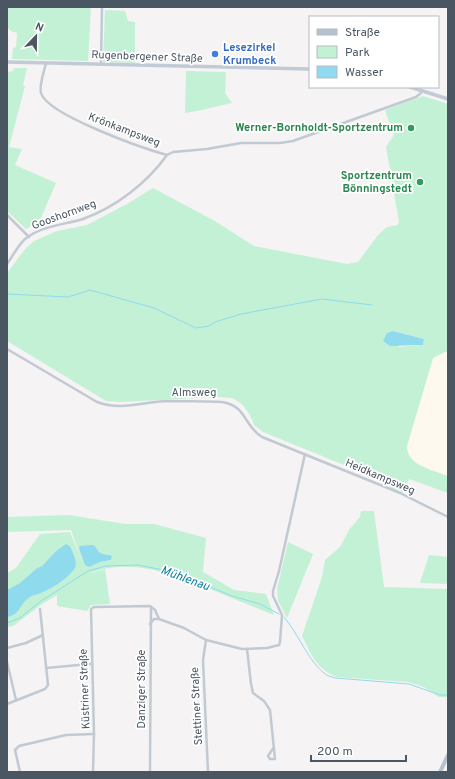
<svg xmlns="http://www.w3.org/2000/svg" width="455" height="779" font-family="Overpass,sans-serif">
<style>
.commercial{fill:#fdf9ef}
.green{fill:#c3f1d5;fill-rule:evenodd}
.water{fill:#90daee}
.lines{fill:none;stroke-linecap:round;stroke-linejoin:round}
.stream{stroke:#90daee;stroke-width:1}
.minor{stroke:#c1cad2;stroke-width:2.5}
.secondary{stroke:#c1cbd6;stroke-width:3.5}
.primary{stroke:#b3c2d1;stroke-width:4}
.shop-dot{fill:#3f7fe0;stroke:#fff;stroke-width:1.5}
.leisure-dot{fill:#2e9e5b;stroke:#fff;stroke-width:1.5}
.labels{text-anchor:middle;dominant-baseline:central;stroke-width:3.5;stroke-linejoin:round;paint-order:stroke}
.shop-label{font-size:11px;font-weight:bold;fill:#366cbe;stroke:#fff;text-anchor:start}
.street-label{font-size:11px;fill:#4a5661;stroke:#fff}
.leisure-label{font-size:11px;font-weight:bold;fill:#27864d;stroke:#fff;text-anchor:end}
.water-label{font-size:12px;font-style:italic;fill:#0c7c9b;stroke:#fff}
</style>
<rect width="100%" height="100%" fill="#f5f3f3"/>
<path class="commercial" d="M448,351v125l-33,-13 -8,-10v-7l26,-88 12,-6z"/>
<g class="green">
<path d="M10,7h81l-3,54 -76,-2 1,-11 3,-1 1,-14 -6,-2 -4,-4v-17z"/>
<path d="M105,10l20,1 3,10 7,1v41l-32,-1z"/>
<path d="M14,68h13l-4,17 2,1 -16,61 13,2 -7,16 41,18 -16,37 -14,9 -19,-18v-139l6,-1z"/>
<path d="M186,71l40,1 -1,21 7,10c-16,3 -31,8 -47,10z"/>
<path d="M423,96l25,8v247l-3,1 -12,6 -26,88c0,20 26,24 41,30v17l-39,-14 -6,14 -13,-5 1,-4 -128,-52 -9,-7 -4,-10 -8,-11 -10,-6 -13,-1 -100,5 -13,-1 -99,-60v-68l19,-25 8,-7 23,-10 30,-6 40,-21 26,-16 60,32 41,26 93,18 11,-2 20,-27 9,-8 11,-2 1,-3 -13,-75 8,-12 -9,-25zM393,331l31,8 -1,6 -24,2z"/>
<path d="M361,511h13l10,76 64,2v108h-9l-15,-10 -16,-5 -71,-5c-21,-8 -26,-23 -35,-41l20,-59 3,-17 15,-13 9,-17 11,-13z"/>
<path d="M69,515l56,9h29l52,14 -3,34 31,18 32,4 8,21c-20,-8 -40,-16 -59,-24 -40,-16 -85,-35 -127,-17l17,-5 5,35 -19,1 -4,6 -30,-5v-11l-15,9 -29,22 -6,1v-10c13,-1 13,-14 22,-20 4,-2 9,-2 12,-4 9,-3 35,-19 35,-29 0,-6 -4,-13 -6,-18l-14,5 -14,15 -5,2 -17,15 -13,7v-17l9,-5 24,-34 30,-2 12,29 -11,-31 -64,2v-15zM96,547c2,6 5,7 11,7l4,6 -11,2 -12,5z"/>
<path d="M288,542l25,12 -26,64 -9,-17 -1,-12z"/>
<path d="M429,555l19,2v27l-28,-1z"/>
</g>
<g class="water">
<path d="M393,331l31,8 -1,6 -33,1 -7,-5 4,-8z"/>
<path d="M66,544l4,2c2,5 6,12 6,18 0,10 -26,26 -35,29 -3,2 -8,2 -11,4 -10,6 -10,19 -23,20v-27l13,-7 17,-15 5,-2 14,-15z"/>
<path d="M93,545l3,2c3,9 9,6 16,9l-1,4 -11,2 -11,5 -4,-2 -6,-17 1,-2z"/>
</g>
<g class="lines">
<g class="stream">
<path d="M7,294l61,3 22,-7 64,18 42,20 13,-2 6,-4 26,-8 81,-15 50,6"/>
<path d="M284,617c14,16 25,45 40,56 3,3 8,4 12,5l73,6 31,11h8"/>
<path d="M7,623l13,-5 21,-17 47,-30 18,-5 32,-1 30,6 23,8 41,17 28,8 19,10"/>
</g>
<g class="minor">
<path d="M46,63c-2,9 -7,22 -5,30 6,22 104,56 126,62l6,-3 34,-3 34,-6h39l13,-2 123,-44 5,-4 1,-2"/>
<path d="M101,64l1,-57"/>
<path d="M7,215l22,22"/>
<path d="M7,264c5,-7 12,-20 18,-25 16,-13 38,-14 58,-20 33,-12 64,-36 84,-64"/>
<path d="M7,349l90,53c24,9 45,0 70,-1 18,0 37,0 55,1 25,4 21,23 40,35l138,56 48,24"/>
<path d="M150,624l4,-5h5l25,9 22,12 36,9 25,-1 12,-3 1,-3 2,-27 -9,-19v-5l6,-20 26,-117"/>
<path d="M206,640l-3,20 5,112"/>
<path d="M7,648l19,-5 17,-8"/>
<path d="M247,649l4,35 2,9 11,8 6,9 5,49h-5l-2,-3 6,-9"/>
<path d="M7,662l9,38"/>
<path d="M46,668l44,-4"/>
<path d="M7,704l38,-15 3,-4 -8,-76"/>
<path d="M20,772l-5,-22 4,-4 47,-11 28,-1"/>
<path d="M93,772l1,-38 -3,-125 3,-2 56,-1 5,4 4,9"/>
<path d="M150,772l1,-165"/>
</g>
<g class="secondary">
<path d="M7,62l303,7"/>
<path d="M410,87l38,12"/>
</g>
<path class="primary" d="M440,772l8,-17"/>
</g>
<circle class="shop-dot" cx="215" cy="54" r="4"/>
<g class="leisure-dot">
<circle cx="411" cy="128" r="4"/>
<circle cx="420" cy="182" r="4"/>
</g>
<g class="labels">
<g class="shop-label">
<text x="223" y="48">Lesezirkel<tspan x="223" dy="13">Krumbeck</tspan></text>
</g>
<g class="street-label">
<text transform="translate(147 57) rotate(2)">Rugenbergener Straße</text>
<text transform="translate(124 130) rotate(21)">Krönkampsweg</text>
<text transform="translate(64 215) rotate(-20)">Gooshornweg</text>
<text x="194" y="393">Almsweg</text>
<text transform="translate(380 477) rotate(23)">Heidkampsweg</text>
<text transform="translate(85 689) rotate(-92)">Küstriner Straße</text>
<text transform="translate(142 689) rotate(-90)">Danziger Straße</text>
<text transform="translate(197 706) rotate(-93)">Stettiner Straße</text>
</g>
<g class="leisure-label">
<text x="403" y="128">Werner-Bornholdt-Sportzentrum</text>
<text x="412" y="176">Sportzentrum<tspan x="412" dy="13">Bönningstedt</tspan></text>
</g>
<g class="water-label">
<text transform="translate(185 579) rotate(20)">Mühlenau</text>
</g>
</g>
<rect width="455" height="779" fill="none" stroke="#4a5661" stroke-width="16"/>
<rect x="309" y="16" width="130" height="72" fill="#ffffff" stroke="#b7bbc0"/>
<rect x="317" y="29" width="20" height="6" fill="#b3c2d1" stroke="#b7bbc0"/>
<text x="345" y="36" font-size="12" fill="#4a5661">Straße</text>
<rect x="317" y="46" width="20" height="12" fill="#c3f1d5" stroke="#b7bbc0"/>
<text x="345" y="56" font-size="12" fill="#4a5661">Park</text>
<rect x="317" y="66" width="20" height="12" fill="#90daee" stroke="#b7bbc0"/>
<text x="345" y="76" font-size="12" fill="#4a5661">Wasser</text>
<g transform="translate(36 36) rotate(22)" stroke="#ffffff" stroke-width="3" paint-order="stroke">
<path d="M0-3L7 15L0 10L-7 15Z" fill="#4a5661"/>
<text y="-6" font-size="11" font-weight="bold" text-anchor="middle" fill="#4a5661">N</text>
</g>
<path d="M311 755v6h95v-6" fill="none" stroke="#4a5661" stroke-width="2"/>
<text x="317" y="755" font-size="12" fill="#4a5661" stroke="#ffffff" stroke-width="3" paint-order="stroke">200 m</text>
</svg>
